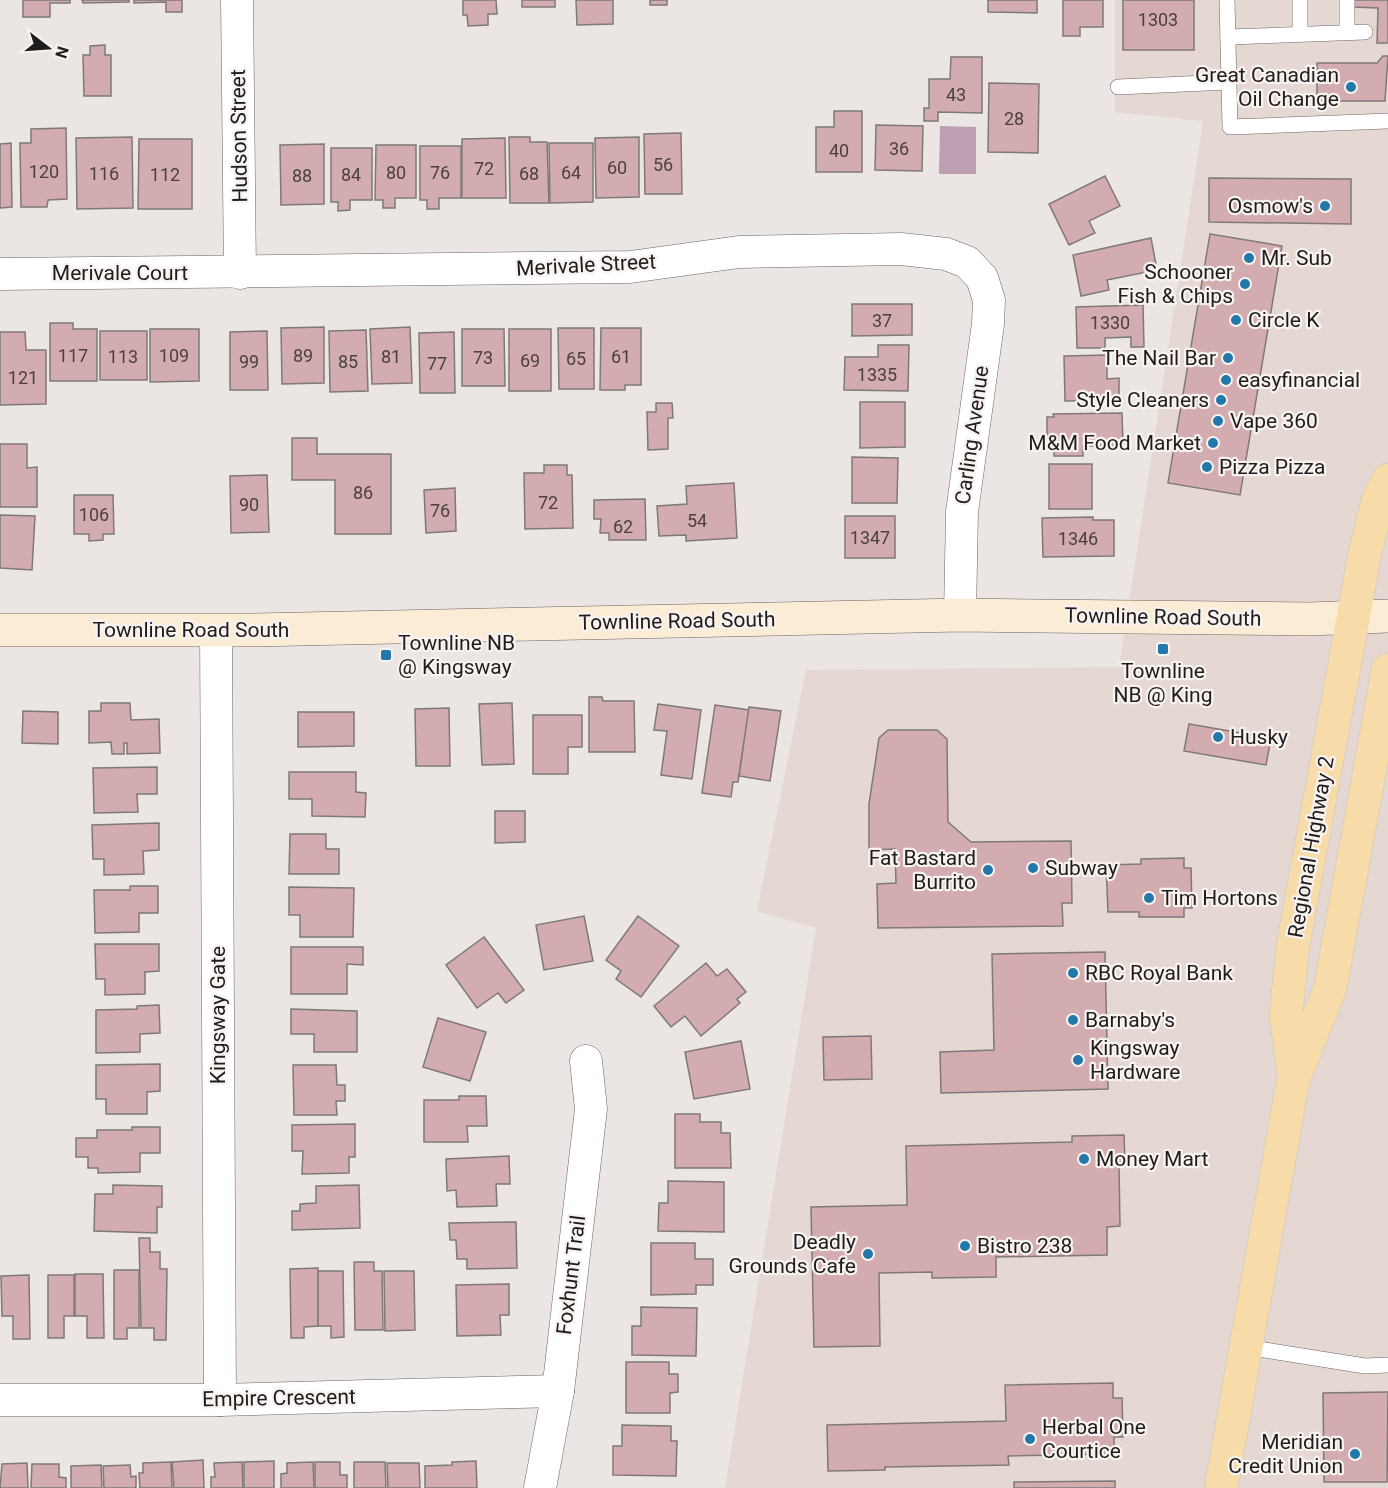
<svg xmlns="http://www.w3.org/2000/svg" width="1388" height="1488" font-family="Roboto,sans-serif">
<style>
.built{fill:#e5d8d2}
.water{fill:#bd9fb2}
.building{fill:#d2acaf;stroke:#7f797a;stroke-width:1.5}
.lines{fill:none;stroke-linecap:round;stroke-linejoin:round}
.service-casing{stroke:#6a6563;stroke-width:16}
.minor-casing{stroke:#6a6563;stroke-width:33}
.secondary-casing{stroke:#6a6563;stroke-width:34}
.primary-casing{stroke:#c5c4c4;stroke-width:34}
.service{stroke:#fff;stroke-width:15}
.minor{stroke:#fff;stroke-width:32}
.secondary{stroke:#fbedd5;stroke-width:33}
.primary{stroke:#f7dcaa;stroke-width:33}
.poi-dot{fill:#2278a8;stroke:#f8f2f0;stroke-width:2}
.labels{text-anchor:middle;dominant-baseline:central;stroke-width:4.5;stroke-linejoin:round;paint-order:stroke}
.number-label{font-size:18px;fill:#4c4141}
.poi-label{font-size:21px;fill:#1f1d1c;stroke:#f8f2f0;text-anchor:start}
.street-label{font-size:21px;fill:#1f1d1c;stroke:#f8f2f0}
</style>
<rect width="100%" height="100%" fill="#ebe5e3"/>
<path class="built" d="M1115,0h273v1488h-663l91,-560 -59,-17 49,-241 313,-3 84,-546 -88,-9z"/>
<path class="water" d="M940,126l36,1v47h-37z"/>
<g class="building">
<path d="M23,0h47v3h-20v14h-27z"/>
<path d="M82,0h47v2l-46,1z"/>
<path d="M134,0h48v12h-16v-10l-32,1z"/>
<path d="M463,0h33l1,14h-9v11l-20,1 -1,-11h-4z"/>
<rect x="522" y="0" width="33" height="7"/>
<path d="M576,0h37v24l-36,1z"/>
<rect x="650" y="0" width="17" height="5"/>
<path d="M988,0h49v13l-49,-1z"/>
<path d="M1063,0h40v27h-23v9h-17z"/>
<rect x="1123" y="0" width="71" height="50"/>
<path d="M1353,0h35v43h-11l1,-35 -25,-1z"/>
<path d="M105,45v10h6v41h-27l-1,-41h7v-9z"/>
<path d="M1383,56h5l-3,45h-68v-38h60z"/>
<path d="M951,57h31v56l-44,-1v9h-14v-13h5v-29h21z"/>
<path d="M989,83l50,1 -1,69 -50,-1z"/>
<path d="M834,111h28v61h-46v-45h18z"/>
<path d="M876,125l47,1 -1,45 -47,-1z"/>
<path d="M66,128l1,71 -19,1 -1,7h-26l-1,-64h11v-14z"/>
<path d="M681,133l1,61h-37l-1,-60z"/>
<path d="M132,137l1,71 -56,1 -1,-71z"/>
<path d="M509,137h21v5h17l2,61h-39z"/>
<path d="M639,137v60l-43,1 -1,-60z"/>
<path d="M505,138l1,60h-44v-59z"/>
<path d="M139,139h53v70h-54z"/>
<path d="M11,143l1,64 -12,1v-64z"/>
<path d="M549,143h44v59l-43,1z"/>
<path d="M324,144v60l-43,1 -1,-60z"/>
<path d="M376,145h40v53h-21v10h-12v-8h-8z"/>
<path d="M420,146h41v52h-22v11h-12v-9h-7z"/>
<path d="M331,148h41v52h-22v10l-12,1v-9h-7z"/>
<path d="M1105,176l15,30 -31,15 6,12 -26,12 -20,-41z"/>
<path d="M1209,178l142,1v45l-142,-2z"/>
<path d="M1210,234l72,12 -42,249 -72,-12z"/>
<path d="M1151,238l6,32 -50,10 2,10 -28,6 -8,-41z"/>
<path d="M852,304h60v31l-60,1z"/>
<path d="M1143,305l1,42h-13v-10l-26,1v10h-28l-1,-41z"/>
<path d="M50,323h23v6h24v52h-47z"/>
<path d="M324,327v56l-42,1 -1,-56z"/>
<path d="M410,327l2,56 -40,1 -2,-55z"/>
<path d="M558,328h36v61h-35z"/>
<path d="M601,328h40v57h-16v5h-25z"/>
<path d="M150,329h49v52l-49,1z"/>
<path d="M462,329h42l1,57h-43z"/>
<rect x="509" y="329" width="42" height="62"/>
<path d="M366,330l2,61 -38,1 -1,-61z"/>
<rect x="100" y="331" width="47" height="49"/>
<path d="M267,331l1,59h-38v-58z"/>
<path d="M0,332h25l1,18h20v54l-46,1z"/>
<path d="M454,332l1,61h-35l-1,-60z"/>
<path d="M878,345h31l-1,46 -64,-1 1,-33h33z"/>
<path d="M1107,355v24l12,-1v22l-54,1 -1,-45z"/>
<path d="M860,402h45v45l-45,1z"/>
<path d="M656,403h16l1,15h-5v31l-20,1 -1,-38h9z"/>
<path d="M1122,413l1,33h-40v10h-29v-21h-7v-18h7l-1,-3z"/>
<path d="M292,438h25v16h74v80h-56v-54h-43z"/>
<path d="M0,444h27v24l10,-1v40h-37z"/>
<path d="M852,457l46,1 -1,45h-45z"/>
<rect x="1049" y="464" width="43" height="45"/>
<path d="M544,465h23v10h5l1,53 -48,1 -1,-56h20z"/>
<path d="M267,475l2,57 -38,1 -1,-57z"/>
<path d="M734,483l3,55 -51,3v-6l-27,1 -2,-30 30,-2 -1,-18z"/>
<path d="M455,488l1,43 -30,2 -2,-43z"/>
<path d="M74,495h39l1,39h-11v6l-14,1v-7h-15z"/>
<path d="M645,499l1,41h-37v-7h-9l1,-14h-7v-19z"/>
<path d="M0,515l35,1 -3,54 -32,-2z"/>
<rect x="845" y="516" width="50" height="42"/>
<path d="M1093,517v3h21v36l-71,1 -1,-39z"/>
<path d="M589,697h13l1,4h31l1,51h-46z"/>
<path d="M101,703h29l1,17 28,-1 1,34 -33,1v-11h-3v11h-12l-1,-12 -22,1v-32h12z"/>
<path d="M512,703l2,61 -32,1 -3,-61z"/>
<path d="M658,704l43,6 -9,69 -31,-4 6,-44 -13,-1z"/>
<path d="M715,705l34,5 -11,72h-5l-2,15 -29,-4z"/>
<path d="M749,707l32,4 -11,70 -31,-5z"/>
<path d="M449,708l1,58h-34l-1,-57z"/>
<path d="M23,711l35,1v32l-36,-1z"/>
<path d="M298,712h56v34l-56,1z"/>
<path d="M533,715h49v32h-14v27h-35z"/>
<path d="M1189,724l82,14 -5,27 -82,-14z"/>
<path d="M888,730h49l10,9 1,83 23,20 100,-1 1,62h-10l1,23 -185,2 -1,-44 19,-1 -1,-34 -26,1v-46l10,-66z"/>
<path d="M157,767v27h-20l1,18 -44,1 -1,-45z"/>
<path d="M289,772h67v20l10,1 -1,24 -53,-1v-17h-23z"/>
<path d="M495,811h30v31l-30,1z"/>
<path d="M159,823v27l-16,1 1,23 -40,1v-16h-11l-1,-34z"/>
<path d="M290,834h36v15h13v25h-50z"/>
<path d="M1184,858v10h7l1,40h-8v9h-45v-5h-31l-2,-47 35,-1v-5z"/>
<path d="M130,886h28v27h-19v19l-44,1 -1,-43h36z"/>
<path d="M289,887l65,1 -1,49h-53v-22h-11z"/>
<path d="M584,916l9,45 -49,9 -8,-45z"/>
<path d="M638,916l41,30 -38,51 -25,-18 5,-8 -15,-11z"/>
<path d="M484,937l40,53 -18,13 -8,-10 -21,15 -31,-43z"/>
<path d="M95,944h64v27l-14,1v22l-40,1v-16h-9z"/>
<path d="M291,947h72v18l-16,-1v30h-56z"/>
<path d="M1105,952l3,137 -167,4 -1,-41 54,-2 -2,-96z"/>
<path d="M706,963l11,13 10,-7 19,23 -9,7 3,4 -39,33 -16,-20 -14,11 -17,-21z"/>
<path d="M159,1005l1,28 -20,1v18l-44,1v-43l41,-1v-3z"/>
<path d="M291,1009l66,2v41h-43v-18h-23z"/>
<path d="M438,1018l48,14 -16,49 -47,-14z"/>
<path d="M871,1036l1,43 -48,1 -1,-43z"/>
<path d="M741,1041l9,48 -56,10 -9,-47z"/>
<path d="M160,1064v27l-13,1v22h-41v-15h-10v-34z"/>
<path d="M293,1065h43l1,20h8v16h-9l1,14h-43z"/>
<path d="M459,1096h27l1,30h-20l1,16h-44v-42h35z"/>
<path d="M675,1114h25v8h21v11h9l1,35h-56z"/>
<path d="M355,1124v33h-6v16l-47,1 1,-23h-11v-26z"/>
<path d="M132,1127h28v26h-20v19l-42,1v-5h-10v-11h-12v-19h21v-8h35z"/>
<path d="M1124,1135l1,29h-6l1,62 -13,1v28l-111,2v20l-64,1v-6l-53,1 1,73 -66,1 -3,-140 96,-2 -1,-59 166,-4v-6z"/>
<path d="M509,1156l1,28h-14l1,22 -40,1 -1,-17 -9,1 -1,-32z"/>
<path d="M668,1181l56,1v50l-66,-1 1,-28h9z"/>
<path d="M113,1185l49,1v21h-5v26l-63,-2 1,-37h18z"/>
<path d="M359,1185l1,43 -68,2v-19h8v-7l16,-1v-17z"/>
<path d="M516,1222l1,46 -50,1v-10h-10l-1,-19h-6l-1,-17z"/>
<path d="M139,1238h11v14h10v17h7l-1,71h-12v-12h-13z"/>
<path d="M651,1243h44v16h18v26h-17v9l-45,1z"/>
<path d="M354,1262h20v9h8l1,59h-28z"/>
<path d="M318,1268v58l-14,1v11h-13l-1,-69z"/>
<path d="M114,1270h25v58h-12v11h-13z"/>
<path d="M318,1271h25l1,66 -13,1v-12h-13z"/>
<path d="M384,1271h30l1,59 -30,1z"/>
<path d="M75,1274h28l1,64h-17v-22h-12z"/>
<path d="M29,1275l1,64h-17v-23h-11l-1,-40z"/>
<path d="M48,1275h26v41h-10v22h-16z"/>
<path d="M509,1284v31h-9l1,20 -44,1 -1,-51z"/>
<path d="M641,1307l56,1 -1,48 -64,-1v-29h9z"/>
<path d="M626,1362h43v12h9v18l-8,1v20h-44z"/>
<path d="M1113,1383v15h9l1,39h-9v17l-106,2 1,9 -124,2v3l-57,1 -1,-46 179,-4 -1,-36z"/>
<path d="M1388,1392l-1,90h-63l-1,-89z"/>
<path d="M622,1425l49,1v15h6l-1,35 -63,-1v-29h9z"/>
<path d="M203,1460l1,28h-30l-2,-26z"/>
<path d="M274,1461v27h-30v-26z"/>
<path d="M476,1461l1,27h-52v-22l27,-1v-3z"/>
<path d="M171,1462l1,26h-32l-1,-15h4v-10z"/>
<path d="M242,1462l1,26h-32v-11h4l-1,-14z"/>
<path d="M313,1462l1,26h-33v-14l6,-1v-10z"/>
<path d="M315,1462h25v13h7v13h-32z"/>
<path d="M354,1462h31l1,26h-32z"/>
<path d="M27,1463l1,25h-28l2,-24z"/>
<path d="M387,1463h32l1,25h-32z"/>
<path d="M32,1464h27v13l7,1v10h-35z"/>
<path d="M101,1465l1,23h-31v-22z"/>
<path d="M130,1465l1,12 5,-1v12h-32l-1,-22z"/>
<path d="M1115,1481v7h-101v-6z"/>
</g>
<g class="lines">
<defs>
<g id="service">
<path d="M1227,0l3,127 158,-6"/>
<path d="M1300,0v34"/>
<path d="M1347,32v-32"/>
<path d="M1228,37l137,-5"/>
<path d="M1118,87l111,-5"/>
<path d="M1246,1347l119,19 23,-1"/>
</g>
<g id="minor">
<path d="M237,0l3,273"/>
<path d="M0,274l630,-7 109,-15 162,-3 45,5 21,8 15,16 7,22 -1,24 -26,188 -2,103"/>
<path d="M216,630l4,770"/>
<path d="M0,1400h220l338,-9"/>
<path d="M540,1488l18,-97 33,-282 -5,-48"/>
</g>
<path id="secondary" d="M0,630h254l706,-15 349,4 79,-3"/>
<g id="primary">
<path d="M1294,1076l-8,-62 7,-69 72,-392 13,-53 10,-20"/>
<path d="M1221,1488l69,-390 4,-20 36,-89 58,-319"/>
</g>
</defs>
<use href="#service" class="service-casing"/>
<use href="#minor" class="minor-casing"/>
<use href="#secondary" class="secondary-casing"/>
<use href="#primary" class="primary-casing"/>
<use href="#service" class="service"/>
<use href="#minor" class="minor"/>
<use href="#secondary" class="secondary"/>
<use href="#primary" class="primary"/>
</g>
<g class="poi-dot">
<circle cx="1351" cy="87" r="6"/>
<circle cx="1325" cy="206" r="6"/>
<circle cx="1249" cy="258" r="6"/>
<circle cx="1245" cy="284" r="6"/>
<circle cx="1236" cy="320" r="6"/>
<circle cx="1228" cy="358" r="6"/>
<circle cx="1226" cy="380" r="6"/>
<circle cx="1221" cy="400" r="6"/>
<circle cx="1218" cy="421" r="6"/>
<circle cx="1213" cy="443" r="6"/>
<circle cx="1207" cy="467" r="6"/>
<rect x="1157" y="643" width="12" height="12" rx="3"/>
<rect x="380" y="649" width="12" height="12" rx="3"/>
<circle cx="1218" cy="737" r="6"/>
<circle cx="1033" cy="868" r="6"/>
<circle cx="988" cy="870" r="6"/>
<circle cx="1149" cy="898" r="6"/>
<circle cx="1073" cy="973" r="6"/>
<circle cx="1073" cy="1020" r="6"/>
<circle cx="1078" cy="1060" r="6"/>
<circle cx="1084" cy="1159" r="6"/>
<circle cx="965" cy="1246" r="6"/>
<circle cx="868" cy="1254" r="6"/>
<circle cx="1030" cy="1439" r="6"/>
<circle cx="1355" cy="1454" r="6"/>
</g>
<g class="labels">
<g class="number-label">
<text x="1158" y="19">1303</text>
<text x="956" y="94">43</text>
<text x="1014" y="118">28</text>
<text x="899" y="148">36</text>
<text x="839" y="150">40</text>
<text x="663" y="164">56</text>
<text x="617" y="167">60</text>
<text x="484" y="168">72</text>
<text x="44" y="171">120</text>
<text x="396" y="172">80</text>
<text x="440" y="172">76</text>
<text x="571" y="172">64</text>
<text x="104" y="173">116</text>
<text x="529" y="173">68</text>
<text x="165" y="174">112</text>
<text x="351" y="174">84</text>
<text x="302" y="175">88</text>
<text x="882" y="320">37</text>
<text x="1110" y="322">1330</text>
<text x="73" y="355">117</text>
<text x="174" y="355">109</text>
<text x="303" y="355">89</text>
<text x="123" y="356">113</text>
<text x="391" y="356">81</text>
<text x="621" y="356">61</text>
<text x="483" y="357">73</text>
<text x="576" y="358">65</text>
<text x="530" y="360">69</text>
<text x="249" y="361">99</text>
<text x="348" y="361">85</text>
<text x="437" y="363">77</text>
<text x="877" y="374">1335</text>
<text x="23" y="377">121</text>
<text x="363" y="492">86</text>
<text x="548" y="502">72</text>
<text x="249" y="504">90</text>
<text x="440" y="510">76</text>
<text x="94" y="514">106</text>
<text x="697" y="520">54</text>
<text x="623" y="526">62</text>
<text x="870" y="537">1347</text>
<text x="1078" y="538">1346</text>
</g>
<g class="poi-label">
<text x="1339" y="75" text-anchor="end">Great Canadian<tspan x="1339" dy="24">Oil Change</tspan></text>
<text x="1313" y="206" text-anchor="end">Osmow's</text>
<text x="1261" y="258">Mr. Sub</text>
<text x="1233" y="272" text-anchor="end">Schooner<tspan x="1233" dy="24">Fish &amp; Chips</tspan></text>
<text x="1248" y="320">Circle K</text>
<text x="1216" y="358" text-anchor="end">The Nail Bar</text>
<text x="1238" y="380">easyfinancial</text>
<text x="1209" y="400" text-anchor="end">Style Cleaners</text>
<text x="1230" y="421">Vape 360</text>
<text x="1201" y="443" text-anchor="end">M&amp;M Food Market</text>
<text x="1219" y="467">Pizza Pizza</text>
<text x="398" y="643">Townline NB<tspan x="398" dy="24">@ Kingsway</tspan></text>
<text x="1163" y="671" text-anchor="middle">Townline<tspan x="1163" dy="24">NB @ King</tspan></text>
<text x="1230" y="737">Husky</text>
<text x="976" y="858" text-anchor="end">Fat Bastard<tspan x="976" dy="24">Burrito</tspan></text>
<text x="1045" y="868">Subway</text>
<text x="1161" y="898">Tim Hortons</text>
<text x="1085" y="973">RBC Royal Bank</text>
<text x="1085" y="1020">Barnaby's</text>
<text x="1090" y="1048">Kingsway<tspan x="1090" dy="24">Hardware</tspan></text>
<text x="1096" y="1159">Money Mart</text>
<text x="856" y="1242" text-anchor="end">Deadly<tspan x="856" dy="24">Grounds Cafe</tspan></text>
<text x="977" y="1246">Bistro 238</text>
<text x="1042" y="1427">Herbal One<tspan x="1042" dy="24">Courtice</tspan></text>
<text x="1343" y="1442" text-anchor="end">Meridian<tspan x="1343" dy="24">Credit Union</tspan></text>
</g>
<g class="street-label">
<text transform="translate(239 136) rotate(-91)">Hudson Street</text>
<text transform="translate(586 265) rotate(-3)">Merivale Street</text>
<text x="120" y="273">Merivale Court</text>
<text transform="translate(972 435) rotate(-82)">Carling Avenue</text>
<text transform="translate(1163 617) rotate(1)">Townline Road South</text>
<text transform="translate(677 621) rotate(-1)">Townline Road South</text>
<text x="191" y="630">Townline Road South</text>
<text transform="translate(1311 847) rotate(-80)">Regional Highway 2</text>
<text transform="translate(218 1015) rotate(-90)">Kingsway Gate</text>
<text transform="translate(571 1275) rotate(-83)">Foxhunt Trail</text>
<text transform="translate(279 1398) rotate(-1)">Empire Crescent</text>
</g>
</g>
<g transform="translate(48 48) rotate(107)" stroke="#f8f2f0" stroke-width="4.5" paint-order="stroke">
<path d="M0-4.5L10 22L0 15L-10 22Z" fill="#1f1d1c"/>
<text y="-9" font-size="16" font-weight="bold" text-anchor="middle" fill="#1f1d1c">N</text>
</g>
</svg>
